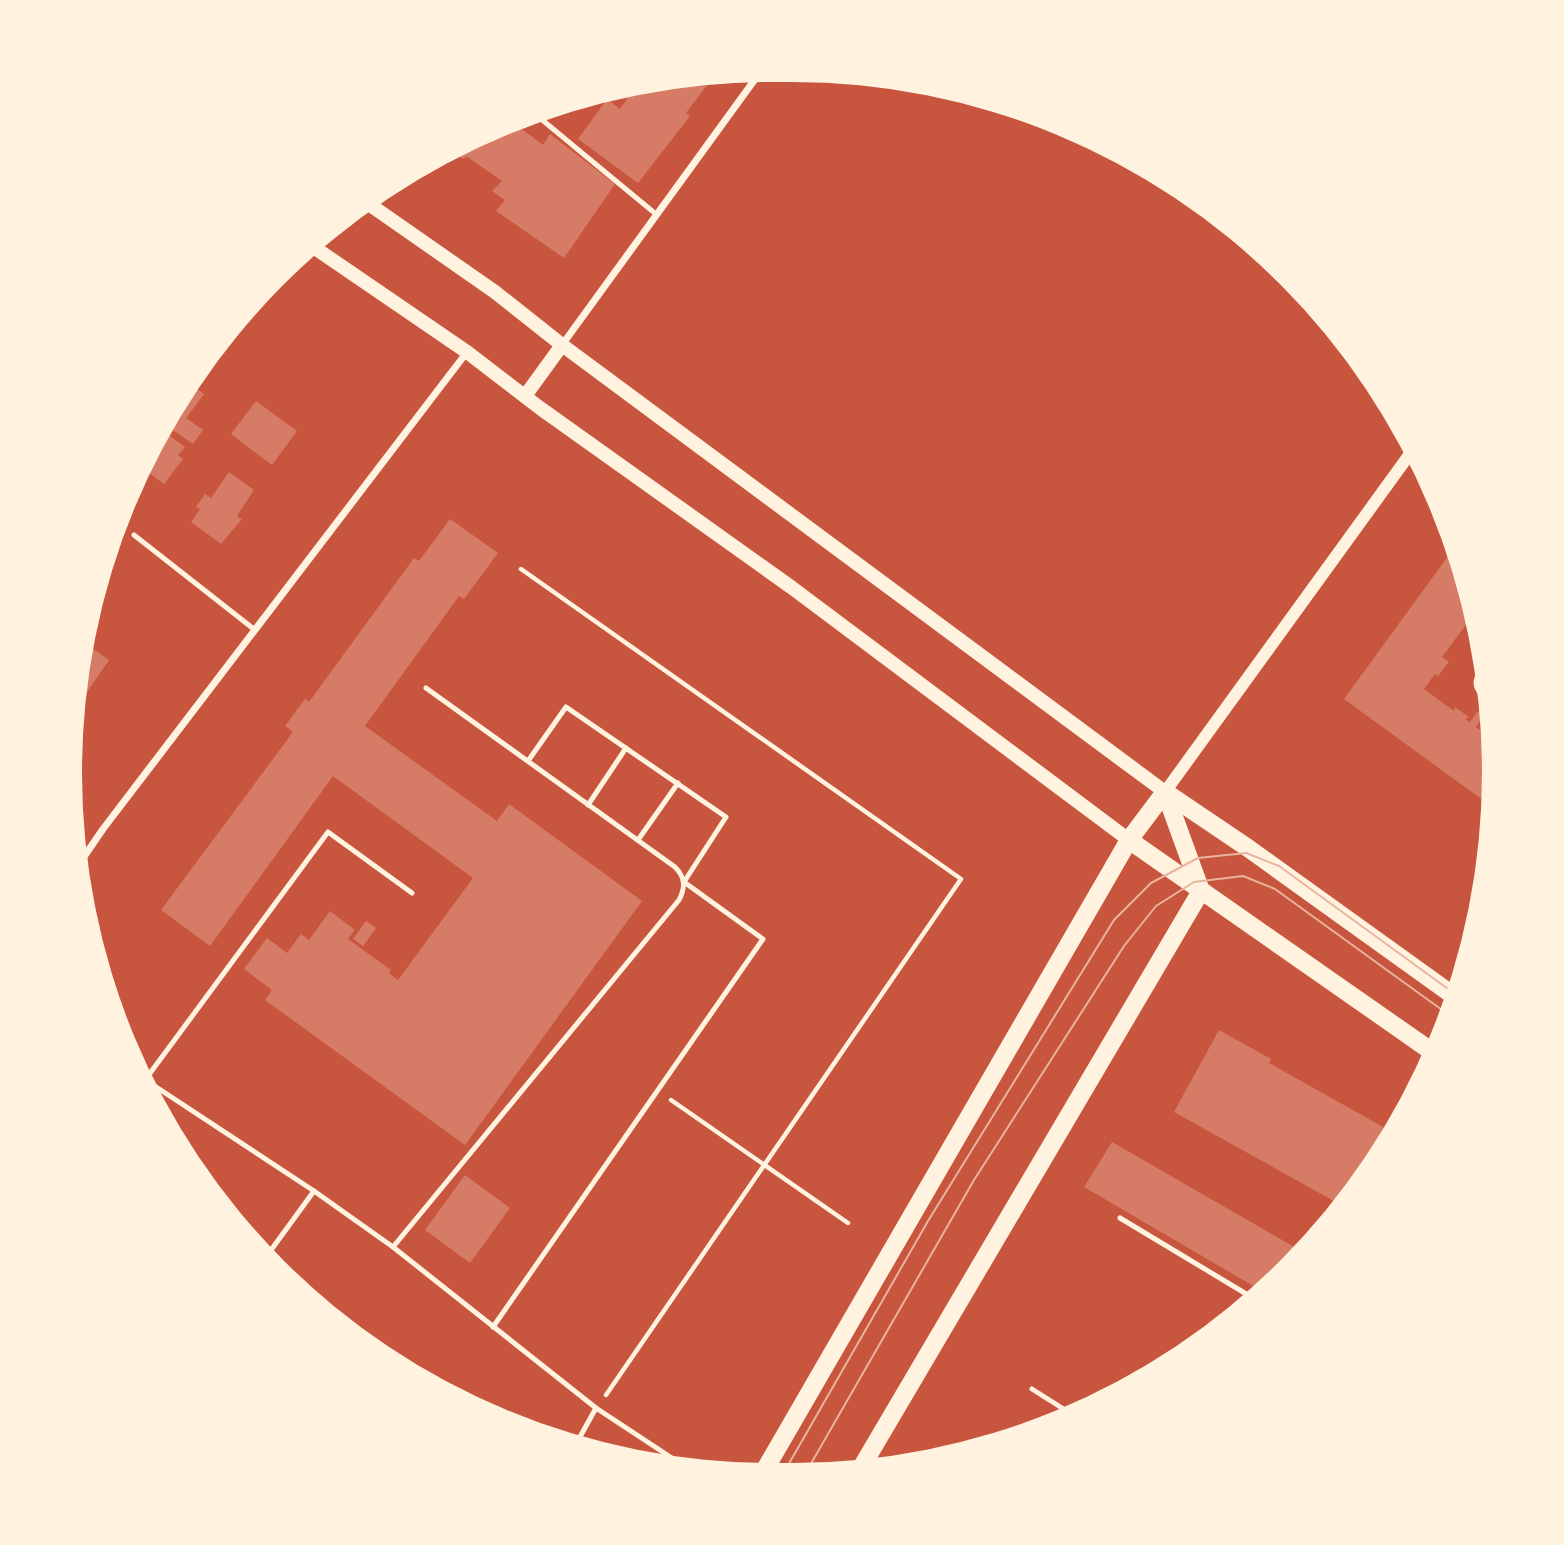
<svg xmlns="http://www.w3.org/2000/svg" width="1564" height="1545" font-family="'IBM Plex Sans',sans-serif">
<style>
.building{fill:#d67c66}
.lines{fill:none;stroke-linecap:round;stroke-linejoin:round}
.path{stroke:#fff3e0;stroke-width:4.5}
.service{stroke:#fff3e0;stroke-width:5}
.minor{stroke:#fff3e0;stroke-width:7}
.tertiary{stroke:#fff3e0;stroke-width:12}
.secondary{stroke:#fff3e0;stroke-width:14}
.primary{stroke:#fff3e0;stroke-width:18}
.tram{stroke:#e9b49f;stroke-width:2}
</style>
<rect width="100%" height="100%" fill="#c8553d"/>
<g class="building">
<path d="M714,76l-28,37 4,3 -52,67 -60,-44 29,-40 13,10 18,-26z"/>
<path d="M511,121l32,24 7,-11 65,50 -51,74 -68,-47 9,-11 -13,-9 10,-10 -36,-25 -2,3 -13,-7z"/>
<path d="M188,382l16,12 -18,24 17,12 -10,14 -26,-18z"/>
<path d="M256,401l41,30 -25,34 -41,-31z"/>
<path d="M167,434l18,13 -7,8 5,4 -19,25 -22,-16z"/>
<path d="M229,472l25,18 -17,26 5,3 -21,25 -30,-22 9,-13 -4,-2 9,-13 6,4z"/>
<path d="M450,519l48,34 -34,46 -5,-3 -94,130 132,95 12,-17 133,97 -177,244 -200,-145 7,-10 -28,-21 23,-31 20,15 14,-19 8,6 21,-29 25,19 -7,9 43,31 -2,3 9,7 75,-102 -140,-102 -123,170 -49,-36 132,-178 -8,-6 20,-27 4,3 105,-144 5,3z"/>
<path d="M1454,548l20,66 -32,43 7,5 -11,14 -3,-2 -11,15 30,22 1,-4 14,10 -4,2 5,3 8,-11 6,4 -8,12 15,11 3,34 -3,34 -147,-107z"/>
<path d="M83,642l26,18 -33,48 4,-40z"/>
<path d="M366,921l10,7 -13,18 -10,-7z"/>
<path d="M1219,1030l52,29 -2,4 123,69 -16,30 -35,43 -167,-93z"/>
<path d="M1112,1142l191,110 -14,17 -27,22 -178,-104z"/>
<path d="M465,1175l45,33 -40,55 -45,-33z"/>
</g>
<g class="lines">
<g class="path">
<path d="M521,569l440,310 -355,516"/>
<path d="M671,1100l177,123"/>
</g>
<g class="service">
<path d="M535,114l122,101"/>
<path d="M134,535l121,95"/>
<path d="M1483,666c-9,14 -11,22 4,33"/>
<path d="M588,805l38,-57"/>
<path d="M638,840l40,-57"/>
<path d="M144,1079l170,112 79,56 203,161 88,58"/>
<path d="M145,1080l183,-248 84,61"/>
<path d="M1120,1218l133,80"/>
<path d="M393,1247l286,-347c7,-13 6,-23 -4,-33l-249,-179"/>
<path d="M266,1257l48,-66"/>
<path d="M493,1327l270,-388 -79,-57 42,-65 -160,-110 -38,54"/>
<path d="M1032,1389l41,26"/>
<path d="M576,1444l20,-36"/>
</g>
<g class="minor">
<path d="M562,345l199,-274"/>
<path d="M79,864l24,-35 364,-477"/>
</g>
<path class="tertiary" d="M1165,792l247,-341"/>
<g class="secondary">
<path d="M366,202l129,90 67,53 603,447"/>
<path d="M312,246l155,106 73,56 251,179 338,253"/>
<path d="M525,396l37,-51"/>
</g>
<g class="primary">
<path d="M1165,792l83,56 206,148"/>
<path d="M1165,792l36,99"/>
<path d="M1129,840l305,213"/>
<path d="M861,1468l340,-577"/>
<path d="M763,1473l366,-633 36,-48"/>
</g>
<g class="tram">
<path d="M783,1474l145,-253 186,-301 37,-37 47,-25 48,-5 33,13 176,128"/>
<path d="M805,1474l169,-294 150,-234 32,-40 38,-24 49,-6 32,13 174,126"/>
</g>
</g>
<path d="M0 0H1564V1545H0ZM772 82H792A690 690 0 0 1 1482 772V773A690 690 0 0 1 792 1463H772A690 690 0 0 1 82 773V772A690 690 0 0 1 772 82Z" fill="#fff3e0" fill-rule="evenodd"/>
</svg>
